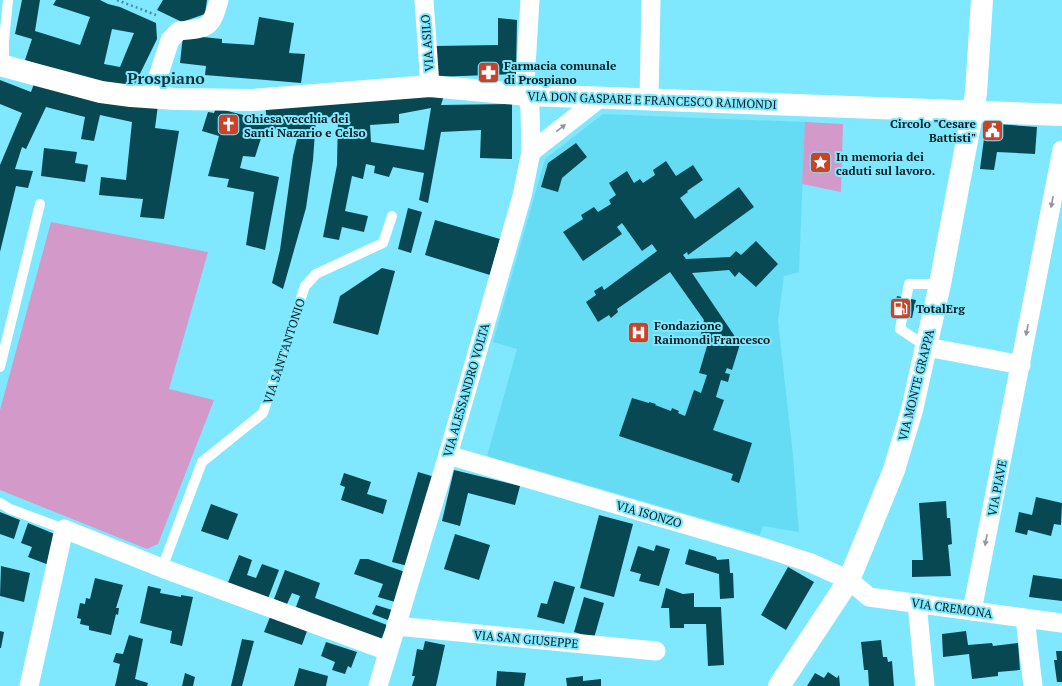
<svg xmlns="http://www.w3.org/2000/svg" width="1062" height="686" font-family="'PT Serif',serif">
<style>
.built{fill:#66dcf4}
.green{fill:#d39ac9}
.building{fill:#084853;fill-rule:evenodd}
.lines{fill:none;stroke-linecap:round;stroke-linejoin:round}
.path{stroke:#4a8f9e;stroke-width:2.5;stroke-dasharray:2 3;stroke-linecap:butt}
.lane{stroke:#fff;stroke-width:10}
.street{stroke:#fff;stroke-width:19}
.secondary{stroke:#fff;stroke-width:22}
.oneway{fill:#8e989a}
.labels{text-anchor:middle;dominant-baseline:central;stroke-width:4;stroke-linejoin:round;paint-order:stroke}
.street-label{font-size:12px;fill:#041b1f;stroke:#7fe8fe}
.poi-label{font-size:12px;font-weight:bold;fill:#041b1f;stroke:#7fe8fe;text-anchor:start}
.district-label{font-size:16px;font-weight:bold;fill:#103239;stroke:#7fe8fe}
</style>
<rect width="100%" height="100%" fill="#7fe8fe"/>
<path class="built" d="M603,114l202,8 -6,150 -15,4 -6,45 15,134 6,77 -36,-6 -3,9 -273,-79 30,-107 -24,-7 52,-183z"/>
<g class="green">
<path d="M805,122l38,2 -2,68 -39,-8z"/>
<path d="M51,222l157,30 -39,137 45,11 -56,144 -11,5 -147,-59v-80z"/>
</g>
<g class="building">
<path d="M22,0h18l-5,31 45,14 10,-28 -37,-12 3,-5h44l8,4 12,3 36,16 1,16 -24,49 -25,-2 -83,-26 7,-21 -17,-5zM112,29l22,4 -14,34 -16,-3z"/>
<path d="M163,0h44l-2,14 -23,8 -25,-12z"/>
<path d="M259,17l35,6 -5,30 16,1 -4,29 -96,-8 1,-9 -26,-3 3,-28 39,4v4l32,2z"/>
<path d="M498,18l19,2 -1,54 -81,3 -1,-31 64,-1z"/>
<path d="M0,80l31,12 4,-11 123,24 -3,23 24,3 -15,88 -24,-2 3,-18 -44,-4 2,-18 25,3 6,-58 -32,-7 -6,26 -13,-2 4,-22 -39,-10 -20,42 -4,-2 -7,22 18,2 -5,17 -12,-2 -16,66v-87l22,-52 -22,-9z"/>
<path d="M445,92l-4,13 71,-1v55l-32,-1 1,-28 -40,2 -13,71 -9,-3 5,-27 -31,-6 -4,10 -15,-4 1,-7 -9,-2 -3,15 -11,-3 -7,35 23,5 -4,16 -22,-5 -3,13 -16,-3 14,-72 1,-48 -22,1 -3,42 -7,48 -23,81 -11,-6 8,-33 13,-94 6,-25 -35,-2 -9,28 -12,-1 -3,12 39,9 -14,73 -19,-5 8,-53 -27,-5 2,-8 -21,-3 11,-40 -17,-5 6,-19 6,1 2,-5 51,13 -2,-16zM431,108l-7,42 -53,-8 -1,-17 29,-2v-9z"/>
<path d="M996,124l41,3 -2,27 -38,-2 -3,18 -14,-1 5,-38z"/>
<path d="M576,143l11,14 -25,21 -4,14 -17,-5 7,-24z"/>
<path d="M44,148l33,4 -2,11 13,2 -3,17 -44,-6z"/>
<path d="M666,161l10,15 17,-11 10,15 -16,11 1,1 -8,6 15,21 44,-32 15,20 -66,48 -1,-3 -4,3 3,4 44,-2 6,-6 5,4 15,-14 22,23 -22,23 -17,-15 -4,5 -6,-7 -37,3 48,71 -8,26 -5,-2 -2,5 5,1 -2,8 -7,-2 -5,17 8,3 -11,30 39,13 -13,40 -8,-3 2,-6 -114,-38 13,-38 17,5v-1l7,2 -1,1 16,6 1,-3 7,3 -1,2 7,3 9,-26 7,3 6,-18 -8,-2 8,-27 -8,-3 5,-23 -34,-48 -53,37 1,3 -7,6 -2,-3 -11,7 -12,-20 10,-7 -2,-4 8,-5 2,4 53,-39 -5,-7 -10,7 -20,-28 -5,4 5,7 -39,27 -20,-29 20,-13 -2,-4 13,-8 4,5 13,-8 -2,-4 7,-5 -7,-12 18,-12 7,12 6,-4 3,4 12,-8 -2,-5z"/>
<path d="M408,208l14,4 -11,41 -13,-4z"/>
<path d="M435,220l65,19 -10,36 -65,-20z"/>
<path d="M382,268l13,3 -17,64 -45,-12 7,-27z"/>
<path d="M897,296l19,4 -4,18 -19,-4z"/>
<path d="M454,470l66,16 -5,19 -47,-12 -8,33 -18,-5z"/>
<path d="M418,472l17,5 -27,89 -16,-4z"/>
<path d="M344,473l27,9 -4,12 20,6 -4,14 -42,-14 4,-13 -5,-2z"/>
<path d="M1036,497l26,6 -1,22 -7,-1 -3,12 -23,-6 -1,5 -12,-3 4,-20 13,3z"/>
<path d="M946,501l1,17h3l2,26 -4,1 3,31 -39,1v-17h11l-4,-57z"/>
<path d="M211,504l27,10 -10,26 -27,-9z"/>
<path d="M0,512l20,8 -6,19 -14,-5z"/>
<path d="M599,515l34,9 -19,73 -34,-9z"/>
<path d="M28,523l29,12 -8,30 -21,-8 4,-10 -11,-4z"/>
<path d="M455,534l35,11 -11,35 -35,-11z"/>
<path d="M656,545l14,4 -11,37 -20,-5 2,-7 -11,-3 8,-25 16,5z"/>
<path d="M689,549l27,8 1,3 12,-1 1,14h3l1,25 -14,1 -1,-25 -34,-10z"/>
<path d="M239,555l13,5 -5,15 9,3 6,-14 17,6 -12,31 -40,-16z"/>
<path d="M360,559h8l37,13 -10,30 -17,-5 5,-13 -29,-10z"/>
<path d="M1,566l29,7 -6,29 -24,-6z"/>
<path d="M788,567l26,15 -28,48 -25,-15z"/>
<path d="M285,570l35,13 -5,15 72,27 -6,15 -75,-25 1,-4 -11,-4 4,-11 -8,-3 -5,11 -13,-5z"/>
<path d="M1033,575l29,4v22l-33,-4z"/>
<path d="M95,578l28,7 -7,23h3l-1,7 -2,-1 -5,21 -22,-5v-4l-9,-2 1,-5 -4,-1 3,-15 5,1 1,-6 4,1z"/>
<path d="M554,581l21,6 -11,37 -27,-7 4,-14 6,1z"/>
<path d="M148,586l13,3 -1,4 21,4v-2l12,2 -11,49 -12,-3 2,-12 -32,-8z"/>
<path d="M666,588l17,6 11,-1v14h27l3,58 -16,1 -2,-42h-22v4h-14l-1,-20h-8z"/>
<path d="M584,597l20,6 -10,35 -20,-6z"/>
<path d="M376,605l16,5 -4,10 -16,-6z"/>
<path d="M270,617l37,14 -5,14 -38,-13z"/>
<path d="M0,631l4,1 -3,16h-1z"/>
<path d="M966,631l2,14 24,-2 1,3 25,-3 2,27 -22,2v4l-26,3 -3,-25 -26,3 -1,-23z"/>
<path d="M129,635l14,4 -8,40 13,4 -1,3h-32l5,-22 -7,-2 3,-9 7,1z"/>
<path d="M242,639l12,2 -12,45h-11z"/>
<path d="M881,640l2,17h4l1,5 4,-1 2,25h-25l-1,-16h-4l-3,-28z"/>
<path d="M425,641l20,4 -9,41h-24l3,-10h-3l5,-27 6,1z"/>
<path d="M326,642l31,10 -6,16 -3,-2 -3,8 -13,-4 3,-8 -14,-6z"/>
<path d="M1056,651h6v31h-5l-3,-22h3z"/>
<path d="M299,668l29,8 -2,10h-32z"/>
<path d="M497,671l29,2 -2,13h-28z"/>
<path d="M828,672l9,6 2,-3 1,11h-33l8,-13 9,5z"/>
<path d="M185,673l10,4 -2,9h-11z"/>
<path d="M583,676v5l18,-2v7h-34l-1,-8z"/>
</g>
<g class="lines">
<path class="path" d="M117,0l39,15"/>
<g class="lane">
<path d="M4,66v-25l4,-41"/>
<path d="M927,347l-27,-18 9,-45h31"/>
<path d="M0,367l40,-163"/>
<path d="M0,503l10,6 54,20"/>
<path d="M162,568l40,-106 61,-49 42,-127 11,-12 67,-31 9,-27"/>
</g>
<g class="street">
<path d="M424,0l6,86"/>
<path d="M151,98l19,-58 9,-9c29,-3 32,-2 40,-31"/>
<path d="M649,99l2,-99"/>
<path d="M531,152l69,-54"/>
<path d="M927,347l94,18"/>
<path d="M448,455l317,93 46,15 38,17 20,17 193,26"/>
<path d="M917,603l8,83"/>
<path d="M972,611l90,-461"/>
<path d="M1025,618l8,68"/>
<path d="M396,626l260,25"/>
<path d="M29,686l35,-157 98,39 226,83"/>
<path d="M378,686l70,-231 74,-259 9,-44 -1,-43 -5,-26 5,-83"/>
</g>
<g class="secondary">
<path d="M0,65l101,27 30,4 44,3 77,1 178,-14 98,9 534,20"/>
<path d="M779,686l70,-106 45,-110 18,-60 28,-126 36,-191 6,-93"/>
</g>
</g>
<defs><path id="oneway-solid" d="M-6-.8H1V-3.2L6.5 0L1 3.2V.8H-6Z"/></defs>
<g class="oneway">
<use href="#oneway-solid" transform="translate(561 128) rotate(-38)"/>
<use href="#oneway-solid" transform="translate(1052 202) rotate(101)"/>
<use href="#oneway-solid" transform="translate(1027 330) rotate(101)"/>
<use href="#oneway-solid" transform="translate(986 540) rotate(101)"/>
</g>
<defs>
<symbol id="pharmacy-square" viewBox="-11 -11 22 22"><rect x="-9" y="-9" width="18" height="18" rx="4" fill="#cd4227" stroke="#7fe8fe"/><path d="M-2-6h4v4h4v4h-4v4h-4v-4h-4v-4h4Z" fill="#fff"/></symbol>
<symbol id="church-square" viewBox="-11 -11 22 22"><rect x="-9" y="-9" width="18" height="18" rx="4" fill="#cd4227" stroke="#7fe8fe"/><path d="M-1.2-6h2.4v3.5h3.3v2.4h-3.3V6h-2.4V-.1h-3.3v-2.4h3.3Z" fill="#fff"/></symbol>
<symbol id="civic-square" viewBox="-11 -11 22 22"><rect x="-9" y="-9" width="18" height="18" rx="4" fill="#cd4227" stroke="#7fe8fe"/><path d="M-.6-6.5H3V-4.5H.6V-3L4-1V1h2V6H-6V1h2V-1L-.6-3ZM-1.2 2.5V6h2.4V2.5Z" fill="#fff"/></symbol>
<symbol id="sight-square" viewBox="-11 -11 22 22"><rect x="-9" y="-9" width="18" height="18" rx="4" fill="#cd4227" stroke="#7fe8fe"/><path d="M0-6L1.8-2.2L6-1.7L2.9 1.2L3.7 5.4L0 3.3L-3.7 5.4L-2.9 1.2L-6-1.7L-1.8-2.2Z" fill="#fff"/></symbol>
<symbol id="fuel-square" viewBox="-11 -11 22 22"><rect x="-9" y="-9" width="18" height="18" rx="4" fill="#cd4227" stroke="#7fe8fe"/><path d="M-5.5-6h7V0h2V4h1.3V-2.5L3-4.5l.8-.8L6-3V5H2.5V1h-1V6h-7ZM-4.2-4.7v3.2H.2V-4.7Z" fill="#fff"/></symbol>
<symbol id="hospital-square" viewBox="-11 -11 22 22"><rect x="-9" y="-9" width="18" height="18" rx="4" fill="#cd4227" stroke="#7fe8fe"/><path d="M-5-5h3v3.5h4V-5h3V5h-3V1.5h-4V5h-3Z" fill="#fff"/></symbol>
</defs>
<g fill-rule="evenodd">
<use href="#pharmacy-square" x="476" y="60" width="25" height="25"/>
<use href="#church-square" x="216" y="112" width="25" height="25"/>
<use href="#civic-square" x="980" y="118" width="25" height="25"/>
<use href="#sight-square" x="808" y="150" width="25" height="25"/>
<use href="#fuel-square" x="888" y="296" width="25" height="25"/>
<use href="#hospital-square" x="626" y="320" width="25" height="25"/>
</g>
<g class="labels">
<g class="street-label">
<text transform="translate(427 43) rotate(-94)">VIA ASILO</text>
<text transform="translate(652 100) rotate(2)">VIA DON GASPARE E FRANCESCO RAIMONDI</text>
<text transform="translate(284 351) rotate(-72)">VIA SANT'ANTONIO</text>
<text transform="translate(916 385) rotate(-76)">VIA MONTE GRAPPA</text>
<text transform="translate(466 390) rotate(-74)">VIA ALESSANDRO VOLTA</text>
<text transform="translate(997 488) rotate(-79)">VIA PIAVE</text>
<text transform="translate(649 514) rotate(16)">VIA ISONZO</text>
<text transform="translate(952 608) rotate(8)">VIA CREMONA</text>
<text transform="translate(526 639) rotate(5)">VIA SAN GIUSEPPE</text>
</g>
<g class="poi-label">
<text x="504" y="65">Farmacia comunale<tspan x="504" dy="14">di Prospiano</tspan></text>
<text x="244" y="118">Chiesa vecchia dei<tspan x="244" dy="14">Santi Nazario e Celso</tspan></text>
<text x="976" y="123" text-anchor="end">Circolo "Cesare<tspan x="976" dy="14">Battisti"</tspan></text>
<text x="836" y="156">In memoria dei<tspan x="836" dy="14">caduti sul lavoro.</tspan></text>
<text x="916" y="308">TotalErg</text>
<text x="654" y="325">Fondazione<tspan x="654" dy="14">Raimondi Francesco</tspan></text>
</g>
<g class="district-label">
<text x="166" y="78">Prospiano</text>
</g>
</g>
</svg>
